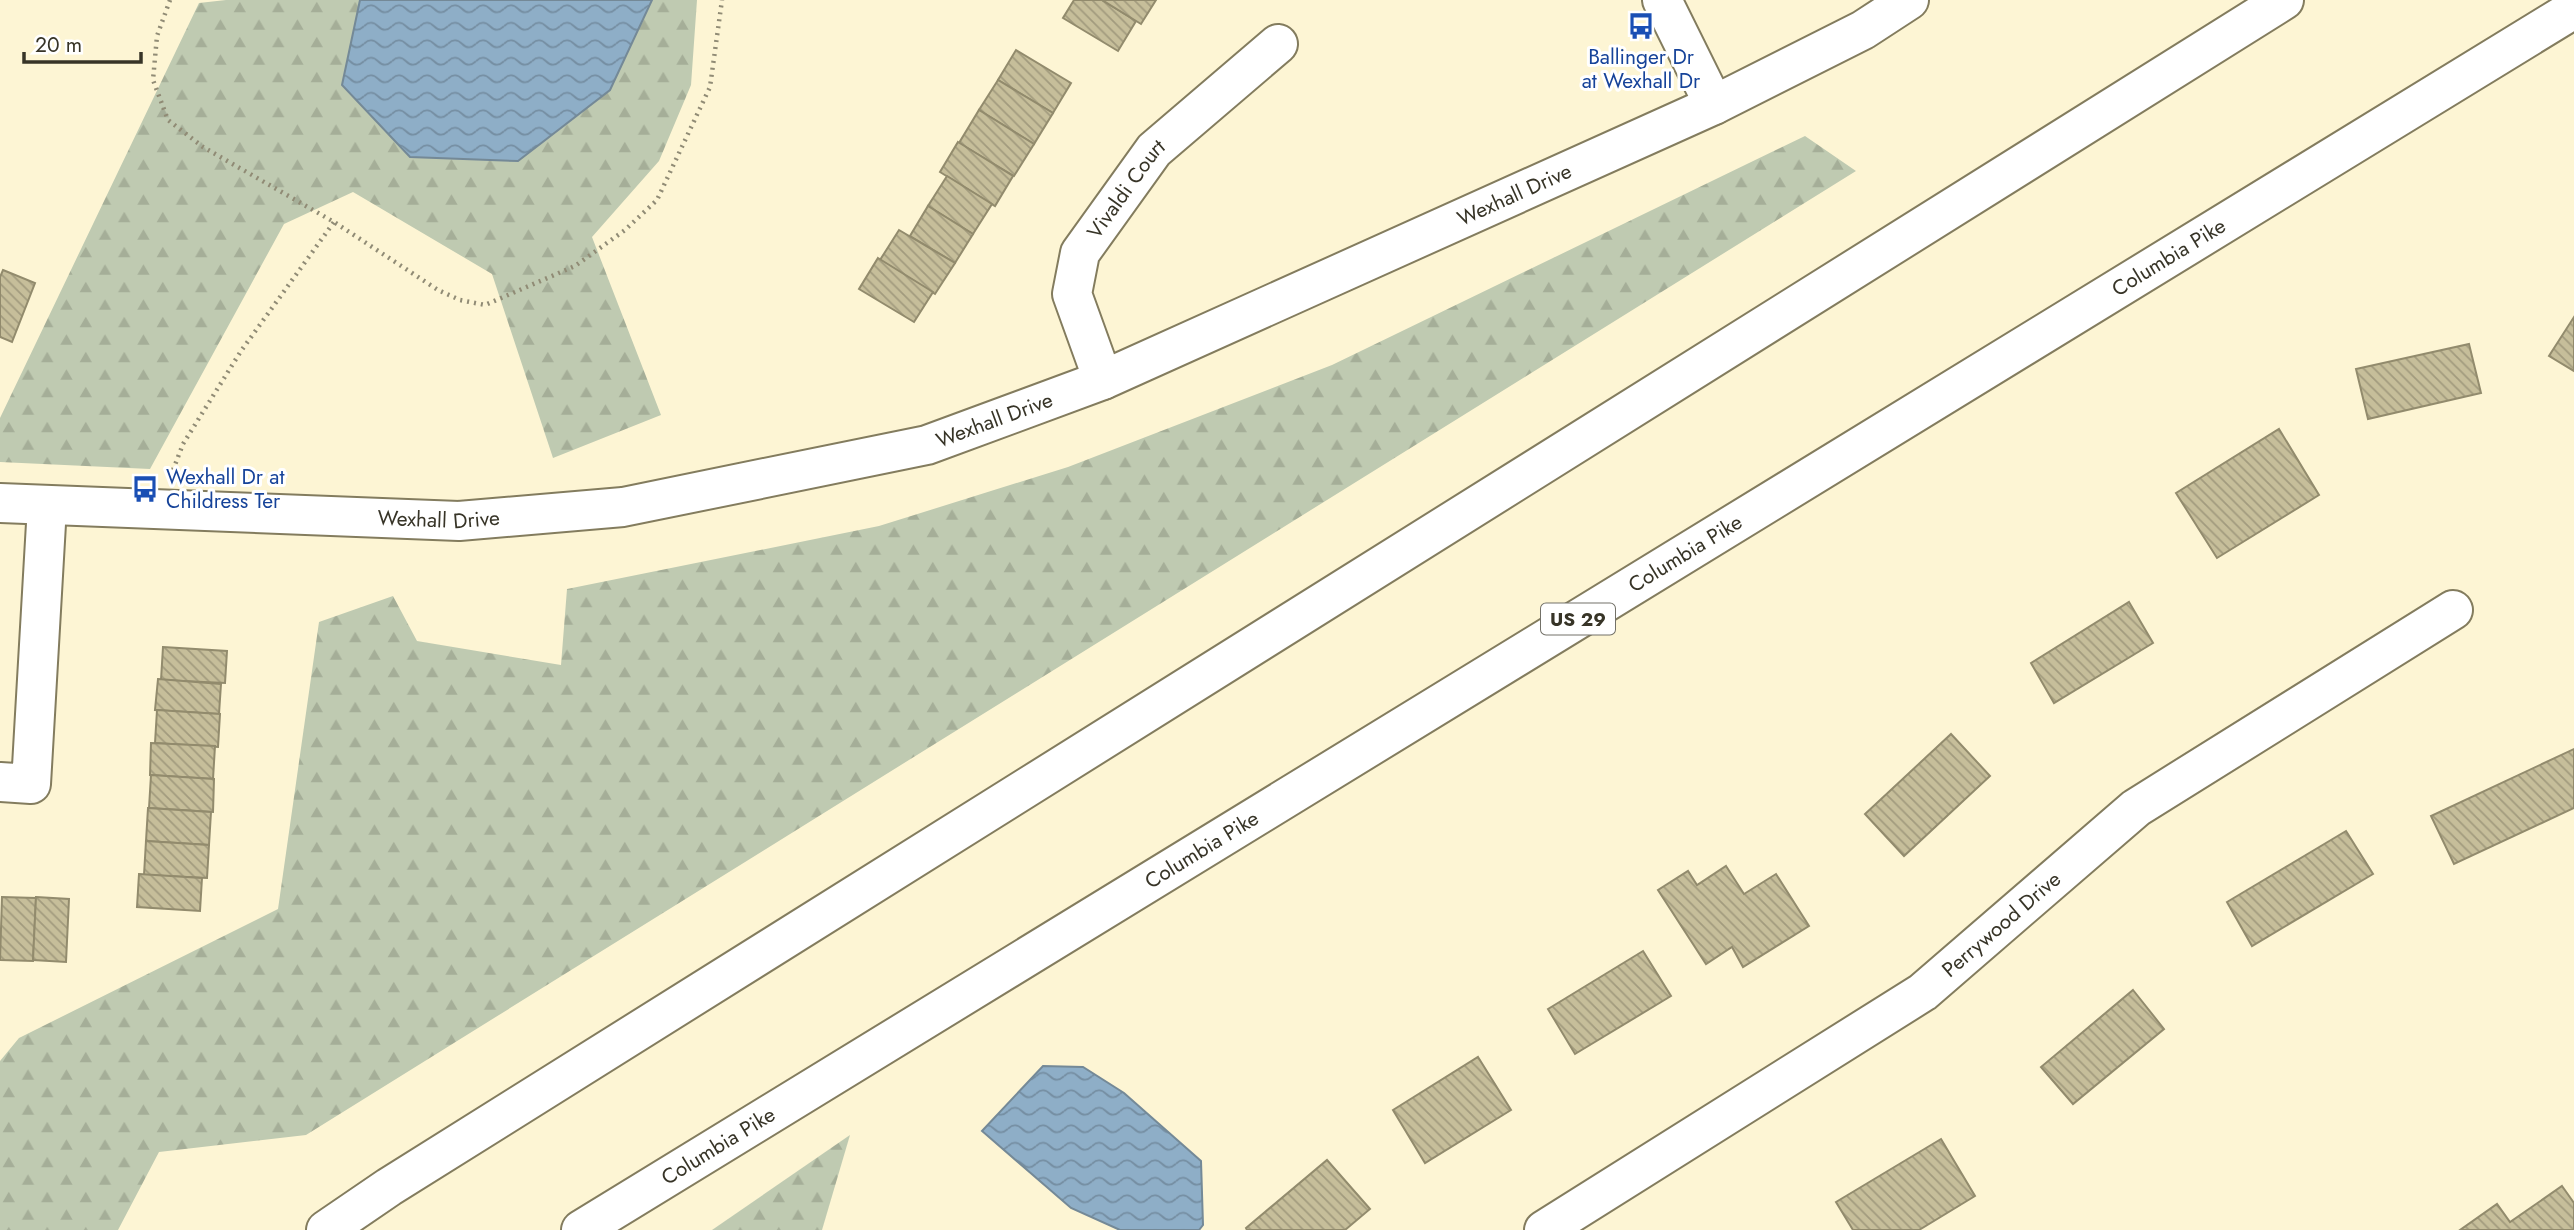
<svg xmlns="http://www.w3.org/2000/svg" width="2574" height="1230" font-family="Jost,sans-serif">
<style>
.forest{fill:url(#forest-firs)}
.water{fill:url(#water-waves);stroke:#748997;stroke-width:2}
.building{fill:url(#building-back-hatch);stroke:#928b6d;stroke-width:2}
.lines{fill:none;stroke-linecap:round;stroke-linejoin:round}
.minor-casing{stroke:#837c5e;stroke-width:42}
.highway-casing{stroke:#837c5e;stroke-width:42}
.path{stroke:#908b75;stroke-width:4.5;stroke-dasharray:2 5;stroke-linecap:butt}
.minor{stroke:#fff;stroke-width:38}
.highway{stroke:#fff;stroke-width:38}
.labels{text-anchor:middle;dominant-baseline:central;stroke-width:6;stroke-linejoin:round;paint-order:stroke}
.shield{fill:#fff;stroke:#737168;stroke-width:2}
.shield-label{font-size:19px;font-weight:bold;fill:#373427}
.transit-label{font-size:21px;fill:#164399;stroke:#fff}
.street-label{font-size:21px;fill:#373427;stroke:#fff}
</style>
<defs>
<pattern id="forest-firs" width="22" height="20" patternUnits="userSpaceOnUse" patternTransform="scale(1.75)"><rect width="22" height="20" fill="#bfcab1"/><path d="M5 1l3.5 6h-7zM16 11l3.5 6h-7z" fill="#a5ae98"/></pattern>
<pattern id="water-waves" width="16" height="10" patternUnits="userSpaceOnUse" patternTransform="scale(1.75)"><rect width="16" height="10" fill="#8eaec7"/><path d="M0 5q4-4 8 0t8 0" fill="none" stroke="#758ea2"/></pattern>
<pattern id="building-back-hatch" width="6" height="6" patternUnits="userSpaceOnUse" patternTransform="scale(1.75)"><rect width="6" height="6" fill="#c6be9a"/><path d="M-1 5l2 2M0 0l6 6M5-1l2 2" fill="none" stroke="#a29b7e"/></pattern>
</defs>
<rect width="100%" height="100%" fill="#fdf5d4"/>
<g class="forest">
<path d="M226,0h134l-18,85 268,5 42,-90h45l-6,85 -32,76 -67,76 69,178 -108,43 -61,-184 -139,-82 -69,32 -134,245 -150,-7v-44l199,-415z"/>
<path d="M1805,136l51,35 -1550,964 -147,17 -41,78h-118v-169l19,-23 259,-129 41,-287 74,-26 24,45 144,24 6,-76 312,-63 189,-59 264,-102z"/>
<path d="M850,1135l-28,95h-110z"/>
</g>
<g class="water">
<path d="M360,0h292l-42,90 -92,71 -108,-4 -68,-72z"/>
<path d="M1043,1066l40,1 41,26 77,68 2,64 -4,5h-79l-49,-22 -89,-77z"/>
</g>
<g class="building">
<path d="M1074,0h28l34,21 -18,30 -55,-33z"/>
<path d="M1102,0h54l-15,24z"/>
<path d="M1016,50l55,33 -18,30 -55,-33z"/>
<path d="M998,80l55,33 -19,31 -55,-34z"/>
<path d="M979,110l55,34 -20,32 -55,-33z"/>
<path d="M958,142l55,34 -18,30 -55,-34z"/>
<path d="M947,176l45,28 -19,30 -45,-28z"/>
<path d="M928,206l45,28 -18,29 -45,-27z"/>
<path d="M899,230l56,33 -20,31 -55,-34z"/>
<path d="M878,258l55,34 -19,30 -55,-33z"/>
<path d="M3,270l32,13 -23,59 -12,-5v-60z"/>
<path d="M2574,317v54l-25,-15z"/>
<path d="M2469,344l12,49 -113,26 -12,-50z"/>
<path d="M2279,429l40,66 -102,63 -41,-65z"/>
<path d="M2129,602l24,41 -99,60 -23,-40z"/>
<path d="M163,647l64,4 -2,32 -64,-3z"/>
<path d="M158,679l63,5 -2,30 -64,-4z"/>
<path d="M157,710l63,4 -2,33 -63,-4z"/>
<path d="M1951,734l39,42 -86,80 -39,-42z"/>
<path d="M151,743l64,3 -2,33 -63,-4z"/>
<path d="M2574,749v59l-120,56 -23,-48z"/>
<path d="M151,775l63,4 -1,33 -64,-4z"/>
<path d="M148,808l63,4 -2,33 -63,-4z"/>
<path d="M2346,831l27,43 -121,72 -25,-44z"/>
<path d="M146,841l63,4 -2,33 -63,-3z"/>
<path d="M1726,866l18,28 32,-20 33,52 -66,41 -11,-20 -26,17 -48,-74 30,-19 9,14z"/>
<path d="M139,874l63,4 -2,33 -63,-4z"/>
<path d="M2,897l34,1 -3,63 -33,-1z"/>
<path d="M36,897l33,2 -3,63 -33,-2z"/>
<path d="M1643,951l28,45 -96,58 -27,-45z"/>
<path d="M2133,990l31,39 -91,75 -32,-37z"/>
<path d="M1478,1057l33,53 -86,53 -32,-53z"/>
<path d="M1941,1139l34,57 -56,34h-66l-17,-28z"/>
<path d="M1327,1160l43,49 -25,21h-98l-1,-2z"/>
<path d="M2562,1186l12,17v27h-114l37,-26 13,18z"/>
</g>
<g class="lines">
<defs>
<g id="minor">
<path d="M1662,0l52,105"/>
<path id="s1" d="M1103,380l-31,-86 8,-41 74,-103 124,-106"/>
<path id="s2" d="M0,503l459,18 164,-14 304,-62 176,-65 611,-275 149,-75 46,-30"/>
<path d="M0,782l31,2 16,-278"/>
<path id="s3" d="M1544,1230l379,-238 213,-184 317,-198"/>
</g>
<g id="highway">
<path d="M326,1230l63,-43 1895,-1187"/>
<path id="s4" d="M581,1230l1993,-1221"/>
</g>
</defs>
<use href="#minor" class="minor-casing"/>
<use href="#highway" class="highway-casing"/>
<g class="path">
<path d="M170,0l-13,36 -4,44 15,40 35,27 131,75 104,68 22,10 25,5 90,-39 50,-36 32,-30 53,-113 12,-87"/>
<path d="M173,470l10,-26 58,-93 93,-129"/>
</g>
<use href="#minor" class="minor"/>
<use href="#highway" class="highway"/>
</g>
<defs>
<symbol id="bus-bare" viewBox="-9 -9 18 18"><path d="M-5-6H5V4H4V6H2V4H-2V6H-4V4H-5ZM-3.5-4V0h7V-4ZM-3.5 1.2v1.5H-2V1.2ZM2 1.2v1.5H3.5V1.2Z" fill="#1a4fb4" stroke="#fff" stroke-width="2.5" paint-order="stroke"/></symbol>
</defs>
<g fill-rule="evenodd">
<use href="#bus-bare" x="1622" y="7" width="38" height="38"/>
<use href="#bus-bare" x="126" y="470" width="38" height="38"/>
</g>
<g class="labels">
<rect class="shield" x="1541" y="603.5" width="74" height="31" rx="5"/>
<g class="shield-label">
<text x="1578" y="619">US 29</text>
</g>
<g class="transit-label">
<text x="1641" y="57">Ballinger Dr<tspan x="1641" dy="24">at Wexhall Dr</tspan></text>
<text x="166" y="477" text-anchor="start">Wexhall Dr at<tspan x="166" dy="24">Childress Ter</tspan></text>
</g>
<g class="street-label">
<text stroke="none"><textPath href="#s1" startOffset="212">Vivaldi Court</textPath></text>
<text stroke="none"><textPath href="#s2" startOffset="1573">Wexhall Drive</textPath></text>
<text stroke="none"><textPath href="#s4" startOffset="1862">Columbia Pike</textPath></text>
<text stroke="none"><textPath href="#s2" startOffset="1006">Wexhall Drive</textPath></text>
<text stroke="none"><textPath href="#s2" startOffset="439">Wexhall Drive</textPath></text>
<text stroke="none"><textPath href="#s4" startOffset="1295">Columbia Pike</textPath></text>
<text stroke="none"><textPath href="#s4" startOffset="728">Columbia Pike</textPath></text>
<text stroke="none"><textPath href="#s3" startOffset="551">Perrywood Drive</textPath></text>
<text stroke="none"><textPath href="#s4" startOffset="161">Columbia Pike</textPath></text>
</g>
</g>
<path d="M24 52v10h117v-10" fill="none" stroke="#373427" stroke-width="3.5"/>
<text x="35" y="52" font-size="21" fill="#373427" stroke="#ffffff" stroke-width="5" paint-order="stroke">20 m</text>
</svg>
